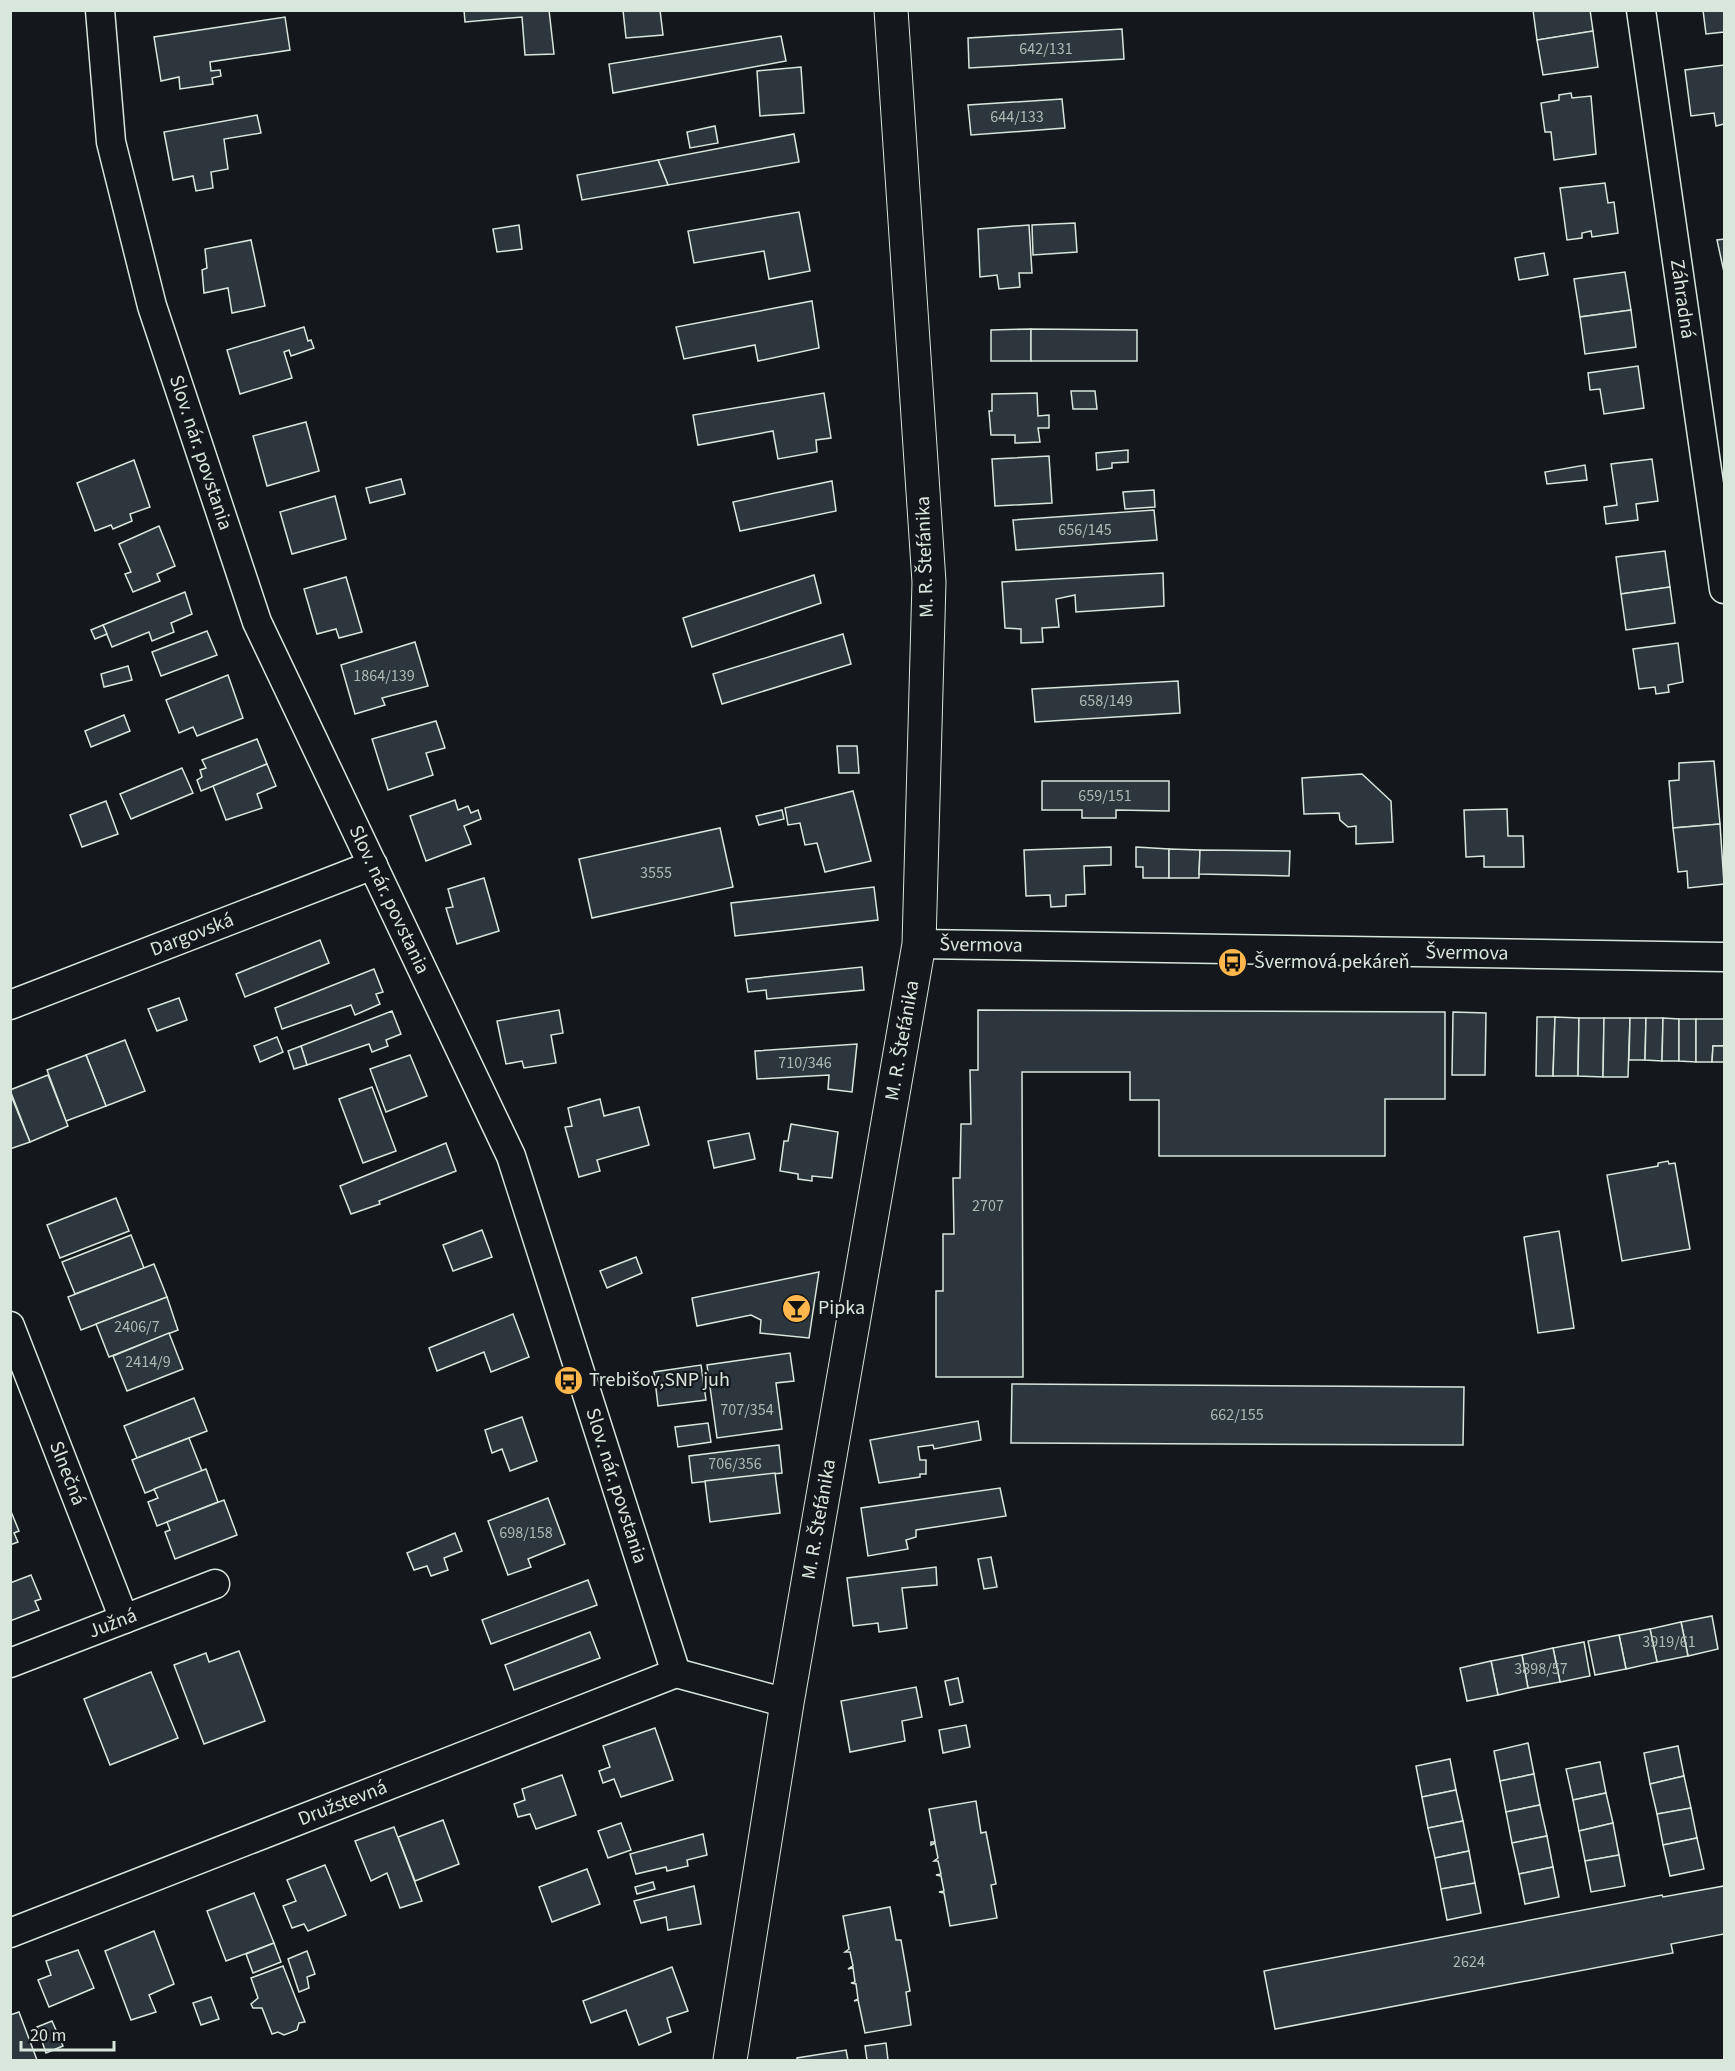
<svg xmlns="http://www.w3.org/2000/svg" width="1735" height="2071" font-family="'Source Sans 3',sans-serif">
<style>
.building{fill:#2c363c;stroke:#d8e6dc;stroke-width:1.5}
.lines{fill:none;stroke-linecap:round;stroke-linejoin:round}
.street-casing{stroke:#d8e6dc;stroke-width:31}
.secondary-casing{stroke:#d8e6dc;stroke-width:35}
.street{stroke:#14181c;stroke-width:28}
.secondary{stroke:#14181c;stroke-width:33}
.labels{text-anchor:middle;dominant-baseline:central;stroke-width:4.5;stroke-linejoin:round;paint-order:stroke}
.number-label{font-size:16px;fill:#adbab4}
.street-label{font-size:20px;fill:#d8e6dc;stroke:#14181c}
.poi-label{font-size:20px;fill:#d8e6dc;stroke:#14181c;text-anchor:start}
</style>
<rect width="100%" height="100%" fill="#14181c"/>
<g class="building">
<path d="M464,10h85l5,44 -29,1 -3,-38 -57,5z"/>
<path d="M623,10h37l3,25 -37,3z"/>
<path d="M1533,10h57l3,21 -56,9z"/>
<path d="M1703,10h21v22l-18,2z"/>
<path d="M285,17l5,33 -80,12 1,9 9,-1 1,6 -9,2 1,6 -33,5 -1,-12 -18,4 -7,-44z"/>
<path d="M1122,29l2,30 -155,9 -1,-30z"/>
<path d="M1593,31l5,36 -55,8 -6,-35z"/>
<path d="M781,36l5,25 -173,32 -4,-29z"/>
<path d="M1724,65v59l-8,2 -2,-13 -23,3 -6,-46z"/>
<path d="M801,67l3,46 -44,3 -3,-45z"/>
<path d="M1571,93l1,5 19,-2 5,58 -42,6 -3,-28h-6l-4,-29 18,-3v-5z"/>
<path d="M1062,99l3,29 -94,7 -3,-30z"/>
<path d="M257,115l4,18 -37,6 4,30 -17,3 2,16 -17,3 -3,-15 -20,4 -9,-48z"/>
<path d="M715,126l3,17 -28,5 -3,-16z"/>
<path d="M794,134l5,28 -131,23 -10,-25z"/>
<path d="M658,160l10,25 -86,15 -5,-25z"/>
<path d="M1605,183l3,20 6,-1 4,31 -26,4 -1,-6 -9,2v5l-15,2 -7,-52z"/>
<path d="M799,212l11,59 -41,8 -5,-28 -70,12 -6,-32z"/>
<path d="M1075,223l2,29 -44,3 -1,-30z"/>
<path d="M519,225l3,24 -25,3 -4,-23z"/>
<path d="M1029,225l3,48h-13l1,14 -21,2 -2,-14 -17,2 -2,-48z"/>
<path d="M1724,239v33l-7,-32z"/>
<path d="M251,240l14,66 -33,7 -4,-25 -24,5 -2,-23 5,-2 -2,-19z"/>
<path d="M1544,253l4,22 -29,5 -4,-22z"/>
<path d="M1625,272l6,38 -51,7 -6,-38z"/>
<path d="M812,301l7,47 -61,13 -3,-16 -71,14 -8,-32z"/>
<path d="M1631,310l5,37 -51,7 -5,-37z"/>
<path d="M304,327l4,14 3,-1 3,8 -23,8 -2,-6 -5,2 8,26 -52,16 -13,-44z"/>
<path d="M1031,329v32h-40v-31z"/>
<path d="M1031,329l106,1v31h-106z"/>
<path d="M1638,366l6,42 -40,6 -4,-25 -10,1 -2,-17z"/>
<path d="M1071,391h24l2,18h-24z"/>
<path d="M824,393l7,45 -15,2 1,12 -39,7 -5,-28 -75,14 -5,-30z"/>
<path d="M1037,393l1,23 11,-1v13h-11l2,14 -25,1v-8h-24l-2,-24h3v-17z"/>
<path d="M306,422l13,49 -52,15 -14,-50z"/>
<path d="M1128,450v12l-16,1v5l-15,2 -1,-17z"/>
<path d="M1049,456l3,47 -57,3 -3,-47z"/>
<path d="M1652,459l6,42 -22,3 2,16 -32,4 -2,-17 13,-2 -6,-41z"/>
<path d="M134,460l16,47 -20,7 2,7 -19,8 -2,-4 -16,6 -18,-48z"/>
<path d="M1585,465l2,15 -40,4 -2,-12z"/>
<path d="M401,479l4,15 -35,9 -4,-15z"/>
<path d="M832,481l4,30 -96,20 -7,-29z"/>
<path d="M1154,490l1,17 -30,2 -2,-17z"/>
<path d="M335,496l11,43 -54,15 -12,-42z"/>
<path d="M1154,510l3,30 -141,10 -3,-30z"/>
<path d="M159,526l16,40 -18,8 3,7 -27,11 -8,-18 6,-2 -12,-28z"/>
<path d="M1665,551l5,36 -49,7 -5,-37z"/>
<path d="M1163,573l1,33 -88,6 -1,-17 -19,4 3,28 -17,1 1,14 -22,1v-14l-16,-1 -3,-46z"/>
<path d="M814,575l7,28 -129,44 -9,-29z"/>
<path d="M346,577l16,55 -23,6 -3,-9 -19,5 -13,-45z"/>
<path d="M1670,587l5,36 -49,7 -5,-36z"/>
<path d="M185,592l7,22 -21,9 3,9 -22,9 -3,-9 -37,15 -9,-22z"/>
<path d="M103,625l4,9 -12,5 -4,-9z"/>
<path d="M207,631l10,24 -56,21 -9,-24z"/>
<path d="M843,634l8,30 -129,40 -9,-30z"/>
<path d="M415,642l13,44 -46,12 3,7 -30,9 -14,-49z"/>
<path d="M1678,643l5,39 -15,3 1,7 -13,2 -1,-7 -16,2 -6,-40z"/>
<path d="M128,666l4,14 -28,7 -3,-13z"/>
<path d="M228,675l15,43 -46,18 -4,-9 -14,6 -13,-33z"/>
<path d="M1178,681l2,32 -145,9 -3,-33z"/>
<path d="M124,715l6,16 -39,16 -6,-16z"/>
<path d="M436,721l9,27 -19,5 7,22 -45,15 -16,-51z"/>
<path d="M257,739l10,25 -66,27 -4,-11 5,-3 -2,-7 6,-2 -4,-8z"/>
<path d="M837,746h20l2,27h-20z"/>
<path d="M1714,761l6,63 -47,4 -4,-47 10,-1v-17z"/>
<path d="M267,764l9,22 -19,8 5,14 -36,12 -13,-34z"/>
<path d="M182,768l11,25 -62,26 -11,-25z"/>
<path d="M1362,774l29,27 2,41 -37,2v-18l-8,1 -8,-7 -1,-7 -35,1 -2,-36z"/>
<path d="M1042,781h127v30l-53,-1v8h-34v-8h-40z"/>
<path d="M853,791l18,70 -46,11 -8,-29 -12,2 -5,-22 -12,2 -3,-17z"/>
<path d="M455,800l3,10 10,-4 3,7 7,-3 3,9 -17,7 7,18 -45,17 -16,-45z"/>
<path d="M106,801l12,33 -36,13 -12,-32z"/>
<path d="M1507,809l1,27h15l1,31h-40v-11l-18,1 -2,-47z"/>
<path d="M782,810l2,9 -25,6 -3,-9z"/>
<path d="M1720,824l4,60 -36,4 -1,-17 -9,1 -5,-44z"/>
<path d="M720,828l13,59 -141,31 -13,-59z"/>
<path d="M1111,847v18l-27,1 1,28 -19,1v11l-15,1 -1,-12 -24,1 -2,-46z"/>
<path d="M1136,847l33,2v29h-26v-11h-7z"/>
<path d="M1169,849l31,1 -1,28h-30z"/>
<path d="M1200,850l90,1 -1,25 -90,-2z"/>
<path d="M484,878l15,53 -42,13 -11,-36 7,-1 -5,-18z"/>
<path d="M874,887l4,33 -143,16 -4,-33z"/>
<path d="M320,940l9,23 -84,34 -9,-23z"/>
<path d="M862,967l2,23 -97,9 -1,-9 -18,2 -2,-13z"/>
<path d="M374,969l9,23 -7,2 4,10 -25,11 -4,-10 -69,24 -7,-21z"/>
<path d="M179,998l8,22 -30,11 -9,-22z"/>
<path d="M559,1010l4,23 -12,2 5,28 -32,5 -2,-7 -16,3 -9,-43z"/>
<path d="M978,1010l467,2v87h-60v57h-226v-56h-29v-28h-108l1,305h-87v-86h7v-57h11l-1,-56h7l1,-54h10l-1,-54h8z"/>
<path d="M392,1011l9,23 -15,6 2,6 -16,6 -3,-8 -62,21 -6,-19z"/>
<path d="M1453,1012l33,1 -1,62h-33z"/>
<path d="M1537,1017h18l-2,59h-17z"/>
<path d="M1555,1017l24,1 -1,58h-25z"/>
<path d="M1579,1018h25l-1,59 -25,-1z"/>
<path d="M1604,1018h26l-2,59h-25z"/>
<path d="M1630,1018h16l-1,42h-16z"/>
<path d="M1646,1018h17l-1,43 -17,-1z"/>
<path d="M1663,1018l16,1v42h-17z"/>
<path d="M1679,1019h17v43l-17,-1z"/>
<path d="M1696,1019h28v27h-11l-1,16h-16z"/>
<path d="M277,1037l6,15 -23,10 -6,-16z"/>
<path d="M125,1040l20,51 -39,15 -20,-51z"/>
<path d="M857,1044l-5,48 -24,-3 1,-14 -72,4 -2,-28z"/>
<path d="M301,1046l6,19 -13,4 -6,-18z"/>
<path d="M1713,1046h11v16h-12z"/>
<path d="M86,1055l20,51 -40,15 -19,-51z"/>
<path d="M410,1055l17,41 -41,16 -16,-43z"/>
<path d="M48,1075l20,51 -38,16 -20,-52z"/>
<path d="M372,1087l24,64 -33,12 -24,-64z"/>
<path d="M10,1093l20,49 -20,7z"/>
<path d="M600,1099l4,17 35,-9 10,38 -52,15 3,11 -21,6 -14,-50 7,-1 -4,-18z"/>
<path d="M791,1124l47,8 -6,46 -20,-2v5l-14,-2v-5l-18,-3 4,-30h4z"/>
<path d="M749,1133l6,26 -41,9 -6,-27z"/>
<path d="M446,1143l10,28 -77,30 1,3 -29,10 -11,-28z"/>
<path d="M1668,1161l1,3 6,-1 15,86 -68,12 -15,-86 51,-9v-3z"/>
<path d="M116,1198l13,33 -69,27 -13,-33z"/>
<path d="M482,1230l10,27 -39,14 -10,-26z"/>
<path d="M1559,1231l15,97 -36,5 -14,-96z"/>
<path d="M131,1235l13,33 -69,26 -13,-32z"/>
<path d="M636,1257l6,16 -35,15 -7,-17z"/>
<path d="M154,1264l13,33 -86,33 -13,-33z"/>
<path d="M819,1272l-10,66 -49,-5 1,-13 -10,-5 -54,11 -5,-28z"/>
<path d="M167,1297l11,33 -69,27 -13,-33z"/>
<path d="M513,1314l16,43 -38,15 -7,-20 -47,19 -8,-23z"/>
<path d="M169,1333l14,36 -56,22 -14,-35z"/>
<path d="M790,1353l4,28 -18,2 6,46 -65,9 -10,-73z"/>
<path d="M701,1365l5,35 -48,6 -4,-34z"/>
<path d="M1012,1384l452,3 -1,58 -452,-2z"/>
<path d="M194,1398l13,33 -70,27 -13,-32z"/>
<path d="M522,1417l15,44 -27,10 -8,-22 -10,4 -7,-23z"/>
<path d="M978,1421l3,19 -47,9 -1,-4 -15,2 2,13h6v14h-6v3l-41,6 -9,-43z"/>
<path d="M708,1423l3,19 -33,5 -3,-20z"/>
<path d="M189,1438l13,33 -57,22 -13,-33z"/>
<path d="M779,1445l3,28 -90,10 -3,-27z"/>
<path d="M206,1469l12,33 -61,24 -9,-24 10,-4 -4,-9z"/>
<path d="M775,1473l5,40 -70,9 -5,-41z"/>
<path d="M1000,1488l6,28 -90,14v7l-10,3 2,9 -40,7 -7,-48z"/>
<path d="M548,1498l17,46 -37,15 3,8 -23,8 -20,-54z"/>
<path d="M224,1500l13,35 -62,24 -10,-27 5,-2 -3,-8z"/>
<path d="M10,1509l9,22 -5,2 4,9 -8,3z"/>
<path d="M455,1533l7,18 -18,7 4,12 -17,6 -4,-10 -13,4 -7,-17z"/>
<path d="M991,1557l6,30 -13,2 -6,-30z"/>
<path d="M936,1567l1,18 -35,3 5,40 -28,4 -1,-9 -25,3 -6,-48z"/>
<path d="M31,1575l10,24 -6,2 4,9 -29,11v-38z"/>
<path d="M588,1580l9,25 -106,39 -9,-24z"/>
<path d="M1712,1616l6,33 -30,7 -7,-34z"/>
<path d="M1681,1622l7,34 -31,6 -7,-33z"/>
<path d="M1650,1629l7,33 -31,7 -7,-34z"/>
<path d="M590,1632l10,26 -86,32 -9,-25z"/>
<path d="M1619,1635l7,34 -31,6 -7,-34z"/>
<path d="M1584,1642l6,34 -30,6 -7,-34z"/>
<path d="M1553,1648l7,34 -32,6 -6,-33z"/>
<path d="M239,1651l26,70 -61,23 -30,-79 32,-12 3,9z"/>
<path d="M1522,1655l6,33 -30,7 -7,-34z"/>
<path d="M1491,1661l7,34 -31,6 -7,-33z"/>
<path d="M151,1672l27,66 -68,27 -26,-66z"/>
<path d="M958,1678l5,24 -13,3 -5,-24z"/>
<path d="M916,1687l6,30 -20,4 3,20 -55,11 -9,-51z"/>
<path d="M966,1725l4,22 -27,6 -4,-23z"/>
<path d="M655,1728l18,52 -52,17 -7,-18 -11,4 -4,-12 11,-4 -7,-21z"/>
<path d="M1528,1743l6,31 -34,7 -6,-30z"/>
<path d="M1678,1746l6,30 -34,8 -6,-31z"/>
<path d="M1450,1759l6,31 -34,7 -6,-31z"/>
<path d="M1600,1762l6,31 -33,7 -7,-31z"/>
<path d="M1534,1774l6,31 -34,7 -6,-31z"/>
<path d="M562,1775l14,40 -40,14 -6,-15 -12,3 -4,-13 11,-4 -3,-11z"/>
<path d="M1684,1776l7,32 -34,6 -7,-30z"/>
<path d="M1456,1790l7,31 -35,7 -6,-31z"/>
<path d="M1606,1793l7,30 -34,8 -6,-31z"/>
<path d="M976,1801l5,32 5,-1 10,52 -5,1 6,33 -47,8 -6,-33 -5,-1 5,-1 -3,-15 -5,-1 5,-1 -3,-13h-4l4,-3 -3,-15 -4,2v-3h4l-6,-33z"/>
<path d="M1540,1805l7,31 -35,7 -6,-31z"/>
<path d="M1691,1808l6,30 -34,7 -6,-31z"/>
<path d="M443,1820l16,44 -44,17 -17,-44z"/>
<path d="M1463,1821l6,30 -34,7 -7,-30z"/>
<path d="M621,1823l10,27 -23,8 -10,-27z"/>
<path d="M1613,1823l6,32 -34,6 -6,-30z"/>
<path d="M394,1827l28,74 -22,7 -13,-35 -16,8 -16,-40z"/>
<path d="M703,1834l4,21 -20,5 1,6 -21,5 -1,-4 -30,7 -6,-20z"/>
<path d="M1547,1836l6,31 -34,7 -7,-31z"/>
<path d="M1697,1838l7,31 -34,7 -7,-31z"/>
<path d="M1469,1851l6,32 -34,6 -6,-31z"/>
<path d="M1619,1855l6,31 -34,6 -6,-31z"/>
<path d="M325,1865l21,50 -38,16 -4,-7 -12,4 -9,-22 13,-5 -9,-21z"/>
<path d="M1553,1867l6,30 -34,7 -6,-30z"/>
<path d="M587,1869l13,35 -48,18 -13,-35z"/>
<path d="M653,1882l2,7 -18,5 -2,-7z"/>
<path d="M1475,1883l6,30 -34,7 -6,-31z"/>
<path d="M694,1886l7,38 -33,6 -2,-13 -25,6 -7,-22z"/>
<path d="M1724,1886v48l-53,10 2,9 -398,76 -11,-58 398,-76 1,2z"/>
<path d="M254,1893l20,50 -48,18 -19,-50z"/>
<path d="M890,1907l6,33h5l9,51 -4,1 5,33 -46,8 -7,-33 -4,1 4,-2 -2,-15 -5,-1 4,-1 -2,-14 -5,1 5,-3 -3,-14h-5l4,-3 -6,-33z"/>
<path d="M154,1931l20,53 -25,11 7,17 -25,8 -26,-69z"/>
<path d="M274,1943l7,19 -28,11 -7,-19z"/>
<path d="M78,1950l16,38 -45,19 -11,-27 13,-5 -5,-14z"/>
<path d="M307,1951l8,23 -8,3 2,11 -10,4 -11,-33z"/>
<path d="M283,1966l22,56 -6,1 -2,7 -13,5 -6,-3 -6,2 -10,-26h-9l-2,-4 7,-6 -7,-20z"/>
<path d="M672,1967l16,44 -21,7 4,14 -32,13 -13,-35 -35,13 -8,-22z"/>
<path d="M211,1997l8,22 -18,6 -8,-22z"/>
<path d="M19,2012l18,48h-27v-45z"/>
<path d="M52,2021l11,25 -17,7 -9,-26z"/>
<path d="M886,2043l2,17h-21l-2,-14z"/>
<path d="M846,2050l2,10h-51v-2z"/>
</g>
<g class="lines">
<defs>
<g id="street">
<path id="s1" d="M100,10l11,132 41,164 105,316 254,534 165,517"/>
<path id="s2" d="M1641,10l83,579"/>
<path id="s3" d="M919,944l805,13"/>
<path id="s4" d="M10,1005l363,-140"/>
<path id="s5" d="M10,1326l114,293"/>
<path id="s6" d="M10,1663l205,-79"/>
<path d="M676,1673l111,30"/>
<path id="s7" d="M10,1933l666,-260"/>
</g>
<g id="secondary">
<path id="s8" d="M730,2060l57,-357 132,-759 10,-362 -38,-572"/>
</g>
</defs>
<use href="#street" class="street-casing"/>
<use href="#secondary" class="secondary-casing"/>
<use href="#street" class="street"/>
<use href="#secondary" class="secondary"/>
</g>
<defs>
<symbol id="bus-disc" viewBox="-11 -11 22 22"><circle r="9.5" fill="#ffb74d" stroke="#14181c"/><path d="M-5-6H5V4H4V6H2V4H-2V6H-4V4H-5ZM-3.5-4V0h7V-4ZM-3.5 1.2v1.5H-2V1.2ZM2 1.2v1.5H3.5V1.2Z" fill="#111"/></symbol>
<symbol id="bar-disc" viewBox="-11 -11 22 22"><circle r="9.5" fill="#ffb74d" stroke="#14181c"/><path d="M-6-5H6L.8 .8V4.5H3.5V6h-7V4.5H-.8V.8Z" fill="#111"/></symbol>
</defs>
<g fill-rule="evenodd">
<use href="#bus-disc" x="1216" y="946" width="33" height="33"/>
<use href="#bar-disc" x="780" y="1292" width="33" height="33"/>
<use href="#bus-disc" x="552" y="1364" width="33" height="33"/>
</g>
<g class="labels">
<g class="number-label">
<text x="1046" y="49">642/131</text>
<text x="1017" y="117">644/133</text>
<text x="1085" y="530">656/145</text>
<text x="384" y="676">1864/139</text>
<text x="1106" y="701">658/149</text>
<text x="1105" y="796">659/151</text>
<text x="656" y="873">3555</text>
<text x="805" y="1063">710/346</text>
<text x="988" y="1206">2707</text>
<text x="137" y="1327">2406/7</text>
<text x="148" y="1362">2414/9</text>
<text x="747" y="1410">707/354</text>
<text x="1237" y="1415">662/155</text>
<text x="735" y="1464">706/356</text>
<text x="526" y="1533">698/158</text>
<text x="1669" y="1642">3919/61</text>
<text x="1541" y="1669">3898/57</text>
<text x="1469" y="1962">2624</text>
</g>
<g class="street-label">
<text stroke="none"><textPath href="#s2" startOffset="292">Záhradná</textPath></text>
<text stroke="none"><textPath href="#s1" startOffset="456">Slov. nár. povstania</textPath></text>
<text transform="translate(925 557) rotate(-92)">M. R. Štefánika</text>
<text stroke="none"><textPath href="#s1" startOffset="942">Slov. nár. povstania</textPath></text>
<text stroke="none"><textPath href="#s4" startOffset="195">Dargovská</textPath></text>
<text stroke="none"><textPath href="#s3" startOffset="62">Švermova</textPath></text>
<text stroke="none"><textPath href="#s3" startOffset="548">Švermova</textPath></text>
<text stroke="none"><textPath href="#s8" startOffset="1034">M. R. Štefánika</textPath></text>
<text stroke="none"><textPath href="#s5" startOffset="158">Slnečná</textPath></text>
<text stroke="none"><textPath href="#s1" startOffset="1572">Slov. nár. povstania</textPath></text>
<text stroke="none"><textPath href="#s8" startOffset="548">M. R. Štefánika</textPath></text>
<text stroke="none"><textPath href="#s6" startOffset="110">Južná</textPath></text>
<text stroke="none"><textPath href="#s7" startOffset="357">Družstevná</textPath></text>
</g>
<g class="poi-label">
<text x="1254" y="962">Švermová pekáreň</text>
<text x="818" y="1308">Pipka</text>
<text x="589" y="1380">Trebišov,SNP juh</text>
</g>
</g>
<rect width="1735" height="2071" fill="none" stroke="#d8e6dc" stroke-width="24"/>
<path d="M21 2041v9h93v-9" fill="none" stroke="#d8e6dc" stroke-width="3"/>
<text x="30" y="2041" font-size="18" fill="#d8e6dc" stroke="#14181c" stroke-width="4.5" paint-order="stroke">20 m</text>
</svg>
